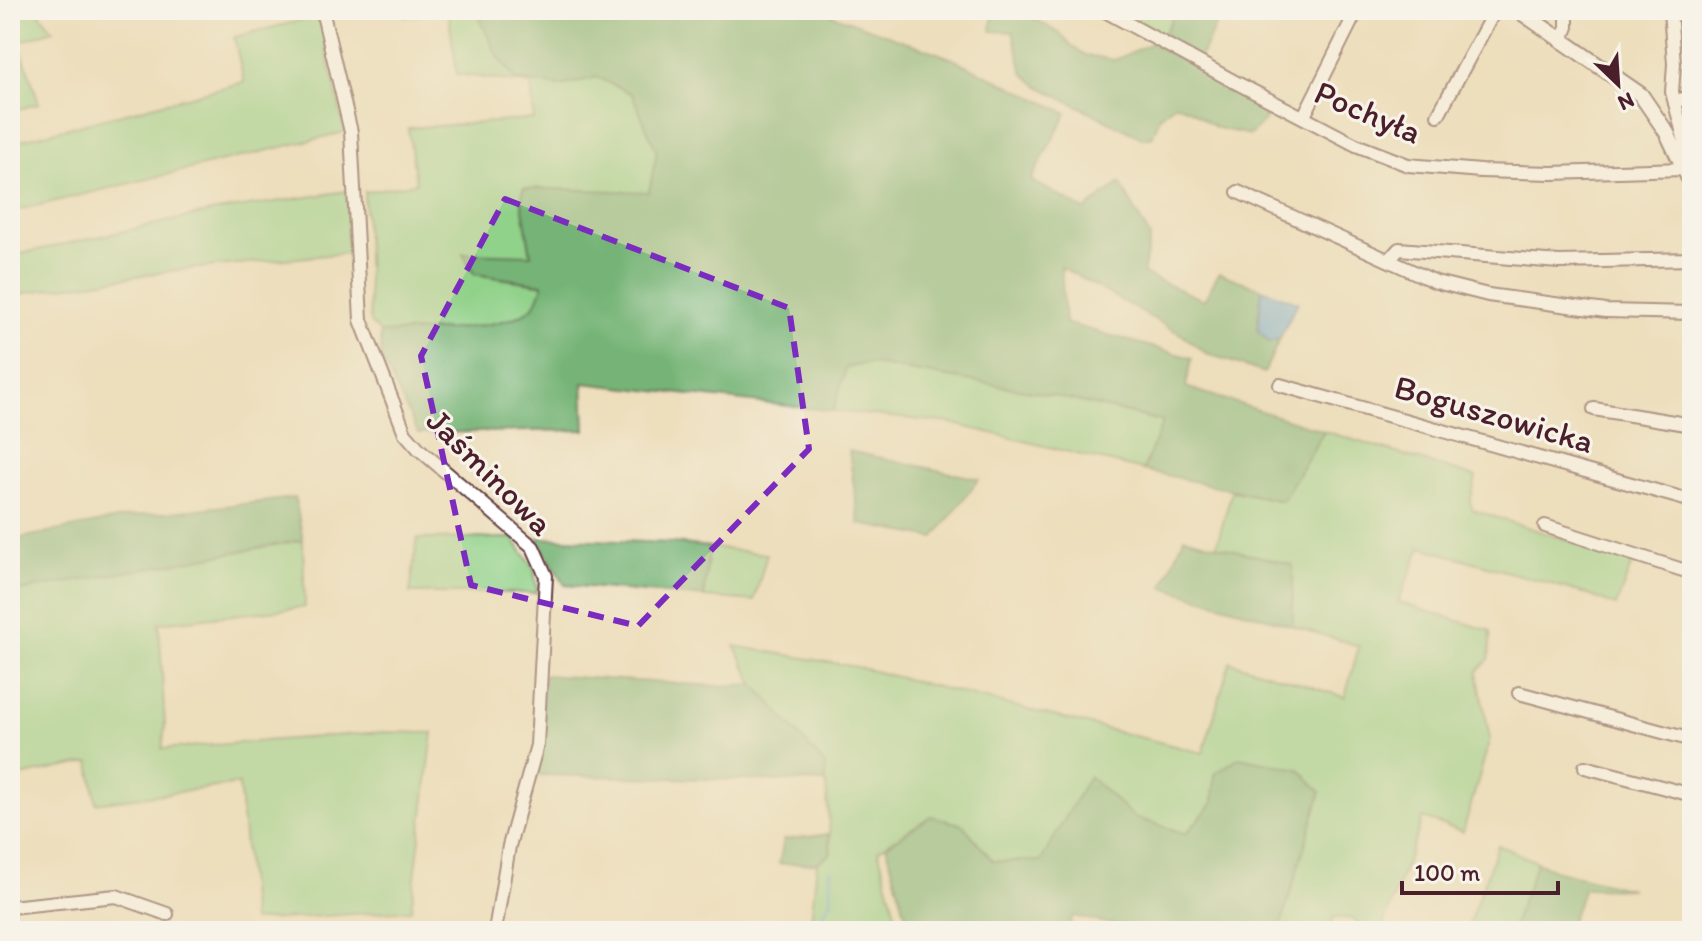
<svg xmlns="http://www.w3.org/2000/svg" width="1702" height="941" font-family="Itim,sans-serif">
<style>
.green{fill:#91d28a;stroke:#6e785a;stroke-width:2}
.forest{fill:#74b476;stroke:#5f6a50;stroke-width:2}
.water{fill:#62a4d5;stroke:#566280;stroke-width:2}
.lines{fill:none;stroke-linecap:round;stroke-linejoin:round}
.stream{stroke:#62a4d5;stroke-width:3}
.minor-casing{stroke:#623c41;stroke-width:16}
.tertiary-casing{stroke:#623c41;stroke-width:18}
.minor{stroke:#fff;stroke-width:12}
.tertiary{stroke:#fff;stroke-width:14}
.marked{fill:none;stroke:#7b2cbf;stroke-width:6;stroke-dasharray:16 10;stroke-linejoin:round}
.labels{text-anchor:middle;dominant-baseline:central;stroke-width:6;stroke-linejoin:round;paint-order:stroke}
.street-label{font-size:34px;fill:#4a1f2b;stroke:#f7f3e8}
</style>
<rect width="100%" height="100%" fill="#f7f3e8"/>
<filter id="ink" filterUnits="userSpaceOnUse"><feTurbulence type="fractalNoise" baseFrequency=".0125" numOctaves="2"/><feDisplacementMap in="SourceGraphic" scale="16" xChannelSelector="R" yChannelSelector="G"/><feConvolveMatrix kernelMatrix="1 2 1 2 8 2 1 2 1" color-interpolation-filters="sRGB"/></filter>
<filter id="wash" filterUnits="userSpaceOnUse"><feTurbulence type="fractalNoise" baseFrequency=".006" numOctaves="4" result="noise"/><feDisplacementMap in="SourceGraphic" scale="32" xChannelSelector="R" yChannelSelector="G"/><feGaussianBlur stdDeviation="1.8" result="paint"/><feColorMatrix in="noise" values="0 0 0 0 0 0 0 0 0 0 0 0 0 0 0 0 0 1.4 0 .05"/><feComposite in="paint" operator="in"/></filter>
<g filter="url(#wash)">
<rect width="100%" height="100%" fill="#eddebc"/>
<g class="green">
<path d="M10,10h27l16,20 -34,12 20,61 -29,9z"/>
<path d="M403,10h89l-12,9 17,36 19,25 45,6 36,-9 35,16 25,59 -8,40 -127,11 9,53 -67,-2 10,20 70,11c-3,6 -6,17 -11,22 -24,24 -118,24 -153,26l-10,-11 -6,-130 52,-9 -8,-55 126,-9 -3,-35 -74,-10 -9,-63 -43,6z"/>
<path d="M1140,10h37l-14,25 -29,-14z"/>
<path d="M319,16l26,116 -335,80v-69l234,-61 -10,-45z"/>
<path d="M347,191v62l-170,17 -147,22 -20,5v-41l206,-45z"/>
<path d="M868,363l179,31 117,28 -21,48 -193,-47 -117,-12 13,-43z"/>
<path d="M1324,431l152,46 -6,26 3,7 160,51 -17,45 -30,-12 -165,-47 -23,55 93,29 -2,28 -12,13 13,67 -27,93 -40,-14 -42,113h-15l-13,-12 -19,-2 -5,14h-50l41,-139 -105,-18 -2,29 -27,31 -52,-17 -44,-40 -48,84h-49l-30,-36 -32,-9 -53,34 22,81h-90l7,-68 14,-11 -5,-70 -7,-23 -65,-75 -19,-38 122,21 346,86 27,-91 115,35 14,-51 -66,-20v-61l-77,-18 16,-56 50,10z"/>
<path d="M295,498l8,42 2,67 -146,16 6,104 -3,22 220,-17 51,1 -22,177 -159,11 -13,-137 -143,19 -6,-41 -80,16v-238z"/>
<path d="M513,538l21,31 3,24h-127l7,-54z"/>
<path d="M709,547l58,7 -13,47 -50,-4z"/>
<path d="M1498,845l39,17 -26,69h-45z"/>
</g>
<g class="forest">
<path d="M492,10h327l132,48 116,55 -36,67 54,30 35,-27 30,54 -7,37 61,26 15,-27 43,16 -4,31 11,22 11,-4 -16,35 -58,-20 -24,-18 -121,-68 4,56 127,35 -6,29 138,44 -42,70 -139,-31 20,-49 -116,-27 -178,-31 -23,5 -13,43 -250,-28 2,47 -167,3 -37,-75 -1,-25c35,-2 129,-2 153,-26 5,-5 8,-16 10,-23l-69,-10 -11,-21 68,2 -9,-52 1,-15 126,4 8,-40 -25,-58 -35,-17 -36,9 -45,-6 -19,-25 -17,-35z"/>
<path d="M1019,10l42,24 12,13 13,8 29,5 36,-17 117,62 -3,15 -15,15 -33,-7 -28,-19 -14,-5 -15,13 -8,21h-10l-104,-52 -15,-13 -10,-41 -22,-1 1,-13z"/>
<path d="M1177,10h35l-2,8 7,4 -17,36 -37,-23z"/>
<path d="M849,451l130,28 -45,59 -75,-14z"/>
<path d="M295,498l8,42 -293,53v-53l117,-23z"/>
<path d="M1184,537l109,28v61l-130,-39z"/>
<path d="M536,538l136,5 37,4 -5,50 -139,-12z"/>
<path d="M544,675l172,11 38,-2 71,81 1,17 -289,-7z"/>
<path d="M1239,757l60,12 22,23 -42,139h-136l-70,-15 -6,15h-157l-24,-85 45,-30 32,9 30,36h48l48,-85 45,41 52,17 27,-31 2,-29z"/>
<path d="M829,834l2,19 -14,10 -38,1 5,-24z"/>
<path d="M1537,862l17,8 77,19 -47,-1 -17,43h-56z"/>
</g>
<path class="water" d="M1262,289l36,13 -18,36 -11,4 -11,-12z"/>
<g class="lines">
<path class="stream" d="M813,931l18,-30v-31"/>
</g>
</g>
<g filter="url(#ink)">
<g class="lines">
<defs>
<g id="minor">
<path d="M322,10l29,122 10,188 44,113 14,16 114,98 13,29 -9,169 -28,101 -14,85"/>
<path d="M1103,10l132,72 121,63 52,20 73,6 71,2 131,-4 4,-20 -15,-57 2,-28 -4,-54"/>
<path d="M1562,39l5,-12v-17"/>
<path d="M1675,103l17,-9"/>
<path d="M1438,115l57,-105"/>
<path d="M1304,116l53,-106"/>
<path d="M1238,192l198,90 52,13 118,16 86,2"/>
<path d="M1389,260l10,-11 160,13 133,-3"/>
<path d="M1280,385l412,116"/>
<path d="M1594,409l98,16"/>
<path d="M1545,526l147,47"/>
<path d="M1519,693l173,47"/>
<path d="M1585,767l107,28"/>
<path d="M10,907l106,-11 51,18"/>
</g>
<path id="tertiary" d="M1518,10l123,85 26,38 25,52"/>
</defs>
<use href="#minor" class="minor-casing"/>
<use href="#tertiary" class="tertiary-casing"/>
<use href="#minor" class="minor"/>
<use href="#tertiary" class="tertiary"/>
</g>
</g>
<path d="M0 0H1702V941H0ZM505,199l284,109 20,141 -171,177 -167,-41 -50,-229z" fill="#eddebc" fill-opacity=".55" fill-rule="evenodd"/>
<path class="marked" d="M505,199l284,109 20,141 -171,177 -167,-41 -50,-229z"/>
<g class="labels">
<g class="street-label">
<text transform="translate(1368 112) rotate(23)">Pochyła</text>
<text transform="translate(1494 414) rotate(16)">Boguszowicka</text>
<text transform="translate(490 472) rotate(45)">Jaśminowa</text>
</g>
</g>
<rect width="1702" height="941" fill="none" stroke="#f7f3e8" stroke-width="40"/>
<g transform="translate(1618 84) rotate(155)" stroke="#f7f3e8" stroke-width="6" paint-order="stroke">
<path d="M0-6L14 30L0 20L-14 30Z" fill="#4a1f2b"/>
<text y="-12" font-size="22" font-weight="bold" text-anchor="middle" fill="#4a1f2b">N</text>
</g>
<path d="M1402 881v12h156v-12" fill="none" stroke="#4a1f2b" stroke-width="4"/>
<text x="1414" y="881" font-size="24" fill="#4a1f2b" stroke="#f7f3e8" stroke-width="6" paint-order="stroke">100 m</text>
</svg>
